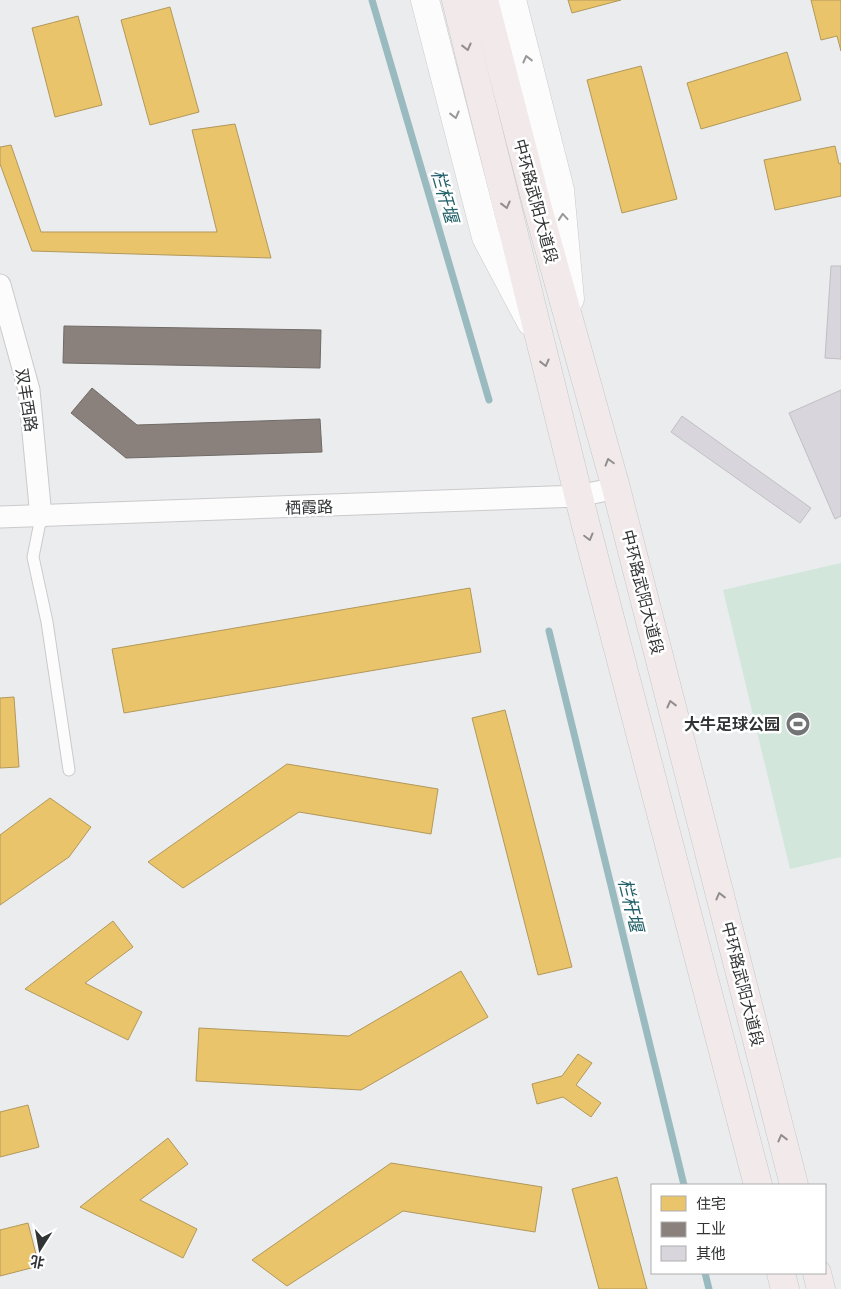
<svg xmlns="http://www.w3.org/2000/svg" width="841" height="1289" font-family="'PT Sans','Noto Sans SC',sans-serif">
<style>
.green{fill:#d2e6dc}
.homes{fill:#e9c46a;stroke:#b2985a}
.industry{fill:#8a817c;stroke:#706a67}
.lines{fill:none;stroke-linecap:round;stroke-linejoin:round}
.stream{stroke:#99babe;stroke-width:7}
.building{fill:#d9d5dd;stroke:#c0bfc1}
.lane-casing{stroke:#cacacc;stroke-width:13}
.street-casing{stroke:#cacacc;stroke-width:23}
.secondary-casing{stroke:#cacacc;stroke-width:29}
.primary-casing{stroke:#c7c7c8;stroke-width:29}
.lane{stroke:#fcfcfc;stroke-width:11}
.street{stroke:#fcfcfc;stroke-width:21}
.secondary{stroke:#fcfcfc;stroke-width:28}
.primary{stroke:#f2eaea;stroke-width:28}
.oneway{stroke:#928e90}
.oneway2{stroke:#979898}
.labels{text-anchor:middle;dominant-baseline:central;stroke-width:5;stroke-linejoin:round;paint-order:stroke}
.street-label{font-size:16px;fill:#323335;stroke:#fff}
.poi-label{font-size:16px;font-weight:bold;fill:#323335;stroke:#fff;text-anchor:end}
.water-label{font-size:18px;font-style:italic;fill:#22616a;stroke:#fff}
</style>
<rect width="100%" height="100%" fill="#ebecee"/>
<path class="green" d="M841,563v294l-51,12 -67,-279z"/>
<g class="homes">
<path d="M568,0h53l-49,13z"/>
<path d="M811,0h30v51l-4,-15 -16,4z"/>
<path d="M170,7l29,105 -49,13 -29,-105z"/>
<path d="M78,16l24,89 -47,12 -23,-89z"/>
<path d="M787,52l14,48 -100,29 -14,-46z"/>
<path d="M641,66l36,133 -55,14 -35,-133z"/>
<path d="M235,124l36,134 -239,-7 -32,-87v-17l11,-2 30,87h176l-25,-102z"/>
<path d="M835,146l4,18 2,-1v33l-66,14 -11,-50z"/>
<path d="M470,588l11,64 -357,61 -12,-64z"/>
<path d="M14,697l5,70 -19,1v-70z"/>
<path d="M505,710l67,257 -34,8 -66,-257z"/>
<path d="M287,764l151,25 -7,45 -132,-22 -116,76 -35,-26z"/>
<path d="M50,798l41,29 -22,30 -69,48v-70z"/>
<path d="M113,921l20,26 -48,36 57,29 -14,28 -103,-51z"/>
<path d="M461,971l27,46 -127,73 -165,-9 3,-53 150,8z"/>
<path d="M578,1054l14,9 -16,22 25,18 -10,14 -28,-20 -26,7 -5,-20 30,-8z"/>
<path d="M28,1105l11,42 -39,10v-45z"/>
<path d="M168,1138l20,26 -48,36 57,29 -14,29 -103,-51z"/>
<path d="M391,1163l151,24 -7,45 -132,-21 -116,75 -35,-26z"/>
<path d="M617,1177l30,112h-48l-27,-100z"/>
<path d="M28,1223l11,43 -39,10v-46z"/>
</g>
<g class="industry">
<path d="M64,326l257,4 -1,38 -257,-5z"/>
<path d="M92,388l45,37 183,-6 2,33 -196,6 -55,-45z"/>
</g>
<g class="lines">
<g class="stream">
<path d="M372,0l117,400"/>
<path d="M549,631l135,554"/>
<path d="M705,1273l4,16"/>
</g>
</g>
<g class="building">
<path d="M831,266h10v93l-16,-1z"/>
<path d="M841,390v126l-6,3 -46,-106z"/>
<path d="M682,416l129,92 -11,15 -129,-91z"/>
</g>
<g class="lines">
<defs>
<path id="lane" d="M41,517l-8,40 14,65 22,148"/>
<g id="street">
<path d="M0,285l29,105 12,127"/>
<path d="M0,517l579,-21 37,-8"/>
</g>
<g id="secondary">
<path d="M425,0l61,237 45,85"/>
<path d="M512,0l48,190 10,109"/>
</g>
<g id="primary">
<path d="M456,0l130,526 172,659"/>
<path d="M484,0l53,205 79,283 178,697"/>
<path d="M781,1273l4,16"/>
<path d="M817,1273l4,16"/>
</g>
</defs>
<use href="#lane" class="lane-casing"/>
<use href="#street" class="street-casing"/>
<use href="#secondary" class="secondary-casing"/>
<use href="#primary" class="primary-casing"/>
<use href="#lane" class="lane"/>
<use href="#street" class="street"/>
<use href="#secondary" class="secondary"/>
<use href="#primary" class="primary"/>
</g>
<defs><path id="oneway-chevron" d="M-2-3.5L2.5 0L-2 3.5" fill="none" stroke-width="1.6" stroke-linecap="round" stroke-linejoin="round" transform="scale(1.25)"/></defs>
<g class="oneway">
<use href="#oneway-chevron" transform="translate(467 47) rotate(76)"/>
<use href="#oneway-chevron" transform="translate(506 205) rotate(76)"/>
<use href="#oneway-chevron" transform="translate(545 363) rotate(76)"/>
<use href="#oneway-chevron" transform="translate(609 462) rotate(-106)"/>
<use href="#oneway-chevron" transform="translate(589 537) rotate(75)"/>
<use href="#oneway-chevron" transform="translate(671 704) rotate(-104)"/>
<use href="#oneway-chevron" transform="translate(720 896) rotate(-104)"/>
<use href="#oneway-chevron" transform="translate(782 1138) rotate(-104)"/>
</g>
<g class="oneway2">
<use href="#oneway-chevron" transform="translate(527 59) rotate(-104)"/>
<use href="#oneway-chevron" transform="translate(455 115) rotate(76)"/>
<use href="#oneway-chevron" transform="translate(563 217) rotate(-95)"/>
</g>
<defs>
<symbol id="stadium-disc" viewBox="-11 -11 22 22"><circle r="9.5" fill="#737476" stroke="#fff"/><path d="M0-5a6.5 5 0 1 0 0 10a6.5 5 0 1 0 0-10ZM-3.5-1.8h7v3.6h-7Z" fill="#fff"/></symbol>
</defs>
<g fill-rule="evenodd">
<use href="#stadium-disc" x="784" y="710" width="28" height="28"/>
</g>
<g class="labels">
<g class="street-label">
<text transform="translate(536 201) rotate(75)">中环路武阳大道段</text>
<text transform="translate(27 400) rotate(81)">双丰西路</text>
<text transform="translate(309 507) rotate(-2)">栖霞路</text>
<text transform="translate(643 592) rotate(76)">中环路武阳大道段</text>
<text transform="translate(743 984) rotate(76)">中环路武阳大道段</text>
</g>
<g class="poi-label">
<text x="780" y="724">大牛足球公园</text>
</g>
<g class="water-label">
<text transform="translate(445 196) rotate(74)">栏杆堰</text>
<text transform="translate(631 905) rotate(76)">栏杆堰</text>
</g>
</g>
<rect x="651" y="1184" width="175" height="90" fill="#ffffff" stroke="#adadae"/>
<rect x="661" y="1196" width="25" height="15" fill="#e9c46a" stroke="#adadae"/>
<text x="696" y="1209" font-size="15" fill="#323335">住宅</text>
<rect x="661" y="1222" width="25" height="15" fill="#8a817c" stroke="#adadae"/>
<text x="696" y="1234" font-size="15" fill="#323335">工业</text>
<rect x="661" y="1246" width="25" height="15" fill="#d9d5dd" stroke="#adadae"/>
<text x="696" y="1259" font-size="15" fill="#323335">其他</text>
<g transform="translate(40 1249) rotate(191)" stroke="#ffffff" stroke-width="4" paint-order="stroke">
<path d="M0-4L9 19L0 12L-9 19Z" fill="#323335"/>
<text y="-8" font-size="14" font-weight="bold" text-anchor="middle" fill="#323335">北</text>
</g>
</svg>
